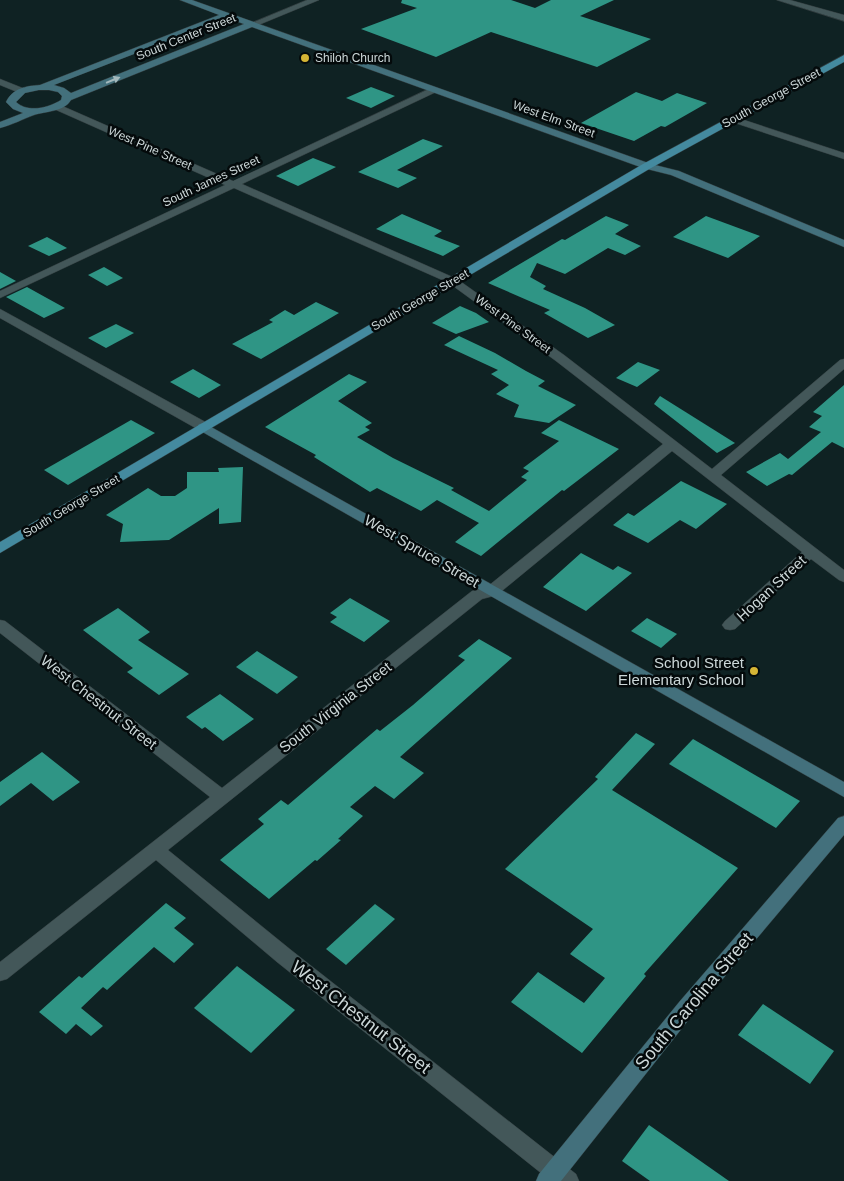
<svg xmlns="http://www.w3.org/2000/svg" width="844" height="1181" font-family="Helvetica,sans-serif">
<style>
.building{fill:#2f9585}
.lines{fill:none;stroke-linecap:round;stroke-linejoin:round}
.street-casing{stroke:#313c3e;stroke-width:1}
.secondary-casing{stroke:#313c3e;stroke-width:1}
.primary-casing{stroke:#313c3e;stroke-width:1}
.street{fill:#435759;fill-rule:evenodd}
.secondary{fill:#43707c;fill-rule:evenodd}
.primary{fill:#448a9f;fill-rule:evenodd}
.oneway{fill:#a3b8bc}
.poi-dot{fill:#d5b535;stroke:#040a0b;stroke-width:2}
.labels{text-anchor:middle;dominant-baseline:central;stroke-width:5;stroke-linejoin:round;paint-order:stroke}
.far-street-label{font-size:12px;fill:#ccd7d8;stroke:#040a0b}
.far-poi-label{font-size:12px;fill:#ccd7d8;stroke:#040a0b;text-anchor:start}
.street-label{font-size:15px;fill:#ccd7d8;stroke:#040a0b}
.poi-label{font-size:15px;fill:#ccd7d8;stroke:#040a0b;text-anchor:end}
.near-street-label{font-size:18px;fill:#ccd7d8;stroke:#040a0b}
</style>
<rect width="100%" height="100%" fill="#0f2223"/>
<g class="building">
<path d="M402,0h109l24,8 16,-8h63l-34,16 71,23 -54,28 -106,-35 -55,25 -75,-28 56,-21 -16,-5z"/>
<path d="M371,87l24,9 -24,12 -25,-10z"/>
<path d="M636,92l26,9 15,-8 30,10 -42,24 -4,-1 -27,15 -53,-18z"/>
<path d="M423,139l20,7 -46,24 20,8 -19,10 -40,-16z"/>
<path d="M313,158l23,9 -38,19 -22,-10z"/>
<path d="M402,214l40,17 -8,5 26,10 -17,10 -67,-27z"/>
<path d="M606,216l23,9 -14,9 26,12 -16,9 -17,-7 -43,26 -28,-11 -7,14 16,9 -3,3 42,19 30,17 -27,13 -44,-25 6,-3 -62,-27 74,-44 3,1z"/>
<path d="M706,216l54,20 -32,22 -55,-21z"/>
<path d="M47,237l20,11 -18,8 -21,-10z"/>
<path d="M104,267l19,11 -16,8 -19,-11z"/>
<path d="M0,272l16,9 -16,8z"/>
<path d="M27,287l18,10 20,11 -21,10 -38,-21z"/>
<path d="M316,302l23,11 -78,46 -29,-15 41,-22 -4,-2 16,-10 9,5z"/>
<path d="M460,306l16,7 13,9 -33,12 -24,-11z"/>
<path d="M116,324l18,9 -28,15 -18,-10z"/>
<path d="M459,336l36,17 31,18 19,10 -7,5 38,19 -27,18 -35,-6 5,-12 -23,-11 13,-9 -18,-11 7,-4 -54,-25z"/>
<path d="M638,362l22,8 -23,17 -21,-9z"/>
<path d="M193,369l28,16 -22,13 -29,-16z"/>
<path d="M349,374l18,8 -29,19 34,22 -7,4 5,3 -13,7 36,21 61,30 -3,2 38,21 38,-31 -6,-3 8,-6 -6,-3 36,-27 -18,-8 18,-13 60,29 -55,42 -2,-1 -81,66 -26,-14 24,-19 -42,-23 -16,11 -44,-23 -7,4 -56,-35 2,-2 -51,-28z"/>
<path d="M844,385v63l-12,-6 -40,33 -3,-1 -22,12 -21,-14 34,-19 8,6 33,-27 -12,-5 13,-11 -9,-4z"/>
<path d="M660,396l75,47 -18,10 -63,-49z"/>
<path d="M131,420l24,13 -87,52 -24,-15z"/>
<path d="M243,467l-2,55 -22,2v-16l-50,32 -49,2 3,-18 -17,-9 42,-27 13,8h14l12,-8v-16h32l-1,-4z"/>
<path d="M681,481l46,23 -31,25 -16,-9 -32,23 -35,-18 15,-12 6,3z"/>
<path d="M581,553l32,17 5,-4 14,7 -46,38 -43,-24z"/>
<path d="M350,598l40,23 -26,21 -34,-20 7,-5 -7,-4z"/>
<path d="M118,608l32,24 -12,8 51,34 -30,21 -32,-23 6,-4 -50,-38z"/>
<path d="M647,618l30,16 -16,14 -30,-17z"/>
<path d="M479,639l33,19 -112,99 24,16 -30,26 -19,-13 -25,21 13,9 -25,23 3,1 -24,21 -2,-1 -46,39 -49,-39 44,-36 -6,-5 23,-19 7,5 89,-76 3,2 33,-26 52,-45 -7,-4z"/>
<path d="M257,651l41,26 -21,17 -41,-27z"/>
<path d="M220,694l34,25 -31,22 -18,-14 -3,2 -16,-12z"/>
<path d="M636,733l19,11 -43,46 126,78 -94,106 2,2 -64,77 -71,-51 27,-30 46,31 21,-25 -35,-24 23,-25 -88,-60 93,-90 -3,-2z"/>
<path d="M693,739l107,62 -24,27 -107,-64z"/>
<path d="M42,752l38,30 -27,19 -22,-18 -31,23v-24z"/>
<path d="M166,903l20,15 -12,10 20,16 -20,19 -20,-16 -47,43 -4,-3 -22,21 22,18 -12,10 -15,-12 -10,10 -27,-22 40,-36 3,2z"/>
<path d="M375,904l20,15 -49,46 -20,-16z"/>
<path d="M237,966l58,44 -44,43 -57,-45z"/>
<path d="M763,1004l71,47 -24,33 -72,-49z"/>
<path d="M649,1125l80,56h-79l-28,-20z"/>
</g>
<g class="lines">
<defs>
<g id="street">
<path d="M307,0h12l-63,26 -7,-2z"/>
<path d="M777,0h13l54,15v6z"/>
<path d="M0,79l25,10 2,2 -5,3 -22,-9z"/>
<path d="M433,87l5,3 -2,2 -194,92 215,95 107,76 148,114 128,-109 4,-1v10l-123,106 123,95v12l-5,-2 -28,-21 -76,70 -5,1 -5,-1 -3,-4 3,-4 77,-69 -130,-101 -175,144 -15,4 -314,251 123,100 285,224 3,7h-28l-274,-219 -121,-102 -149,119 -7,2v-19l210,-165 -210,-164v-13l5,1 217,167 250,-197 15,-4 176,-143 -107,-83 -107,-78 -215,-95 -234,110v-7l225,-106 -171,-76v-4h6l173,76z"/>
<path d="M732,116l112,37v6l-115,-38v-4z"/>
<path d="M0,309l209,115 2,3 -2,3h-10l-199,-112z"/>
</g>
<g id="secondary">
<path d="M180,0h12l459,164 28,7 165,69v7l-173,-72 -28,-7 -391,-141 -181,73c-7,12 -25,11 -37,15 -11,4 -22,10 -34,13v-6l23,-9 -10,-4 -7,-7c7,-14 20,-16 34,-17l179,-70zM227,18l17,6 -173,69 -7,-5 -10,-3zM39,90h10l9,2 4,4 -1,4c-13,8 -33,13 -45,2l9,-9z"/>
<path d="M204,423l640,359v15l-645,-367 -2,-3 2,-3z"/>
<path d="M844,816v19l-150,178 -133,168h-25l3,-7 141,-173 158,-183z"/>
</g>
<path id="primary" d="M844,55v7l-193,106 -651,385v-11l643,-378z"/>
</defs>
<use href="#street" class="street-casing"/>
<use href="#secondary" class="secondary-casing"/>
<use href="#primary" class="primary-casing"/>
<use href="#street" class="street"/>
<use href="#secondary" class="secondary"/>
<use href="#primary" class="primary"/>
</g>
<defs><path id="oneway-solid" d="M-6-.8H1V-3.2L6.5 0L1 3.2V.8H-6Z" transform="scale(1.25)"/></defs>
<use class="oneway" href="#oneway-solid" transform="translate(113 80) rotate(-22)"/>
<g class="poi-dot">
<circle cx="305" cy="58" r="5"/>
<circle cx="754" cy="671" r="5"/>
</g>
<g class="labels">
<g class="far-street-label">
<text transform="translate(186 37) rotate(-22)">South Center Street</text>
<text transform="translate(771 98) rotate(-29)">South George Street</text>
<text transform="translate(554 119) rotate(20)">West Elm Street</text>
<text transform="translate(150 148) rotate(24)">West Pine Street</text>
<text transform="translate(211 181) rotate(-25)">South James Street</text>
<text transform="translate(420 300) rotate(-30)">South George Street</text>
<text transform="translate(513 324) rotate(36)">West Pine Street</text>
<text transform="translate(71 506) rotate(-31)">South George Street</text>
</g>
<g class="far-poi-label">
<text x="315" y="58">Shiloh Church</text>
</g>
<g class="street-label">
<text transform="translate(422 551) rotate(30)">West Spruce Street</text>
<text transform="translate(771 588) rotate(-43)">Hogan Street</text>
<text transform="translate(99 702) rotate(38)">West Chestnut Street</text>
<text transform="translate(335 707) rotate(-38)">South Virginia Street</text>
</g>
<g class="poi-label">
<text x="744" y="662">School Street<tspan x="744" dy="17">Elementary School</tspan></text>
</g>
<g class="near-street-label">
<text transform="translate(694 1001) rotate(-50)">South Carolina Street</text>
<text transform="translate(361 1017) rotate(38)">West Chestnut Street</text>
</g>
</g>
</svg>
